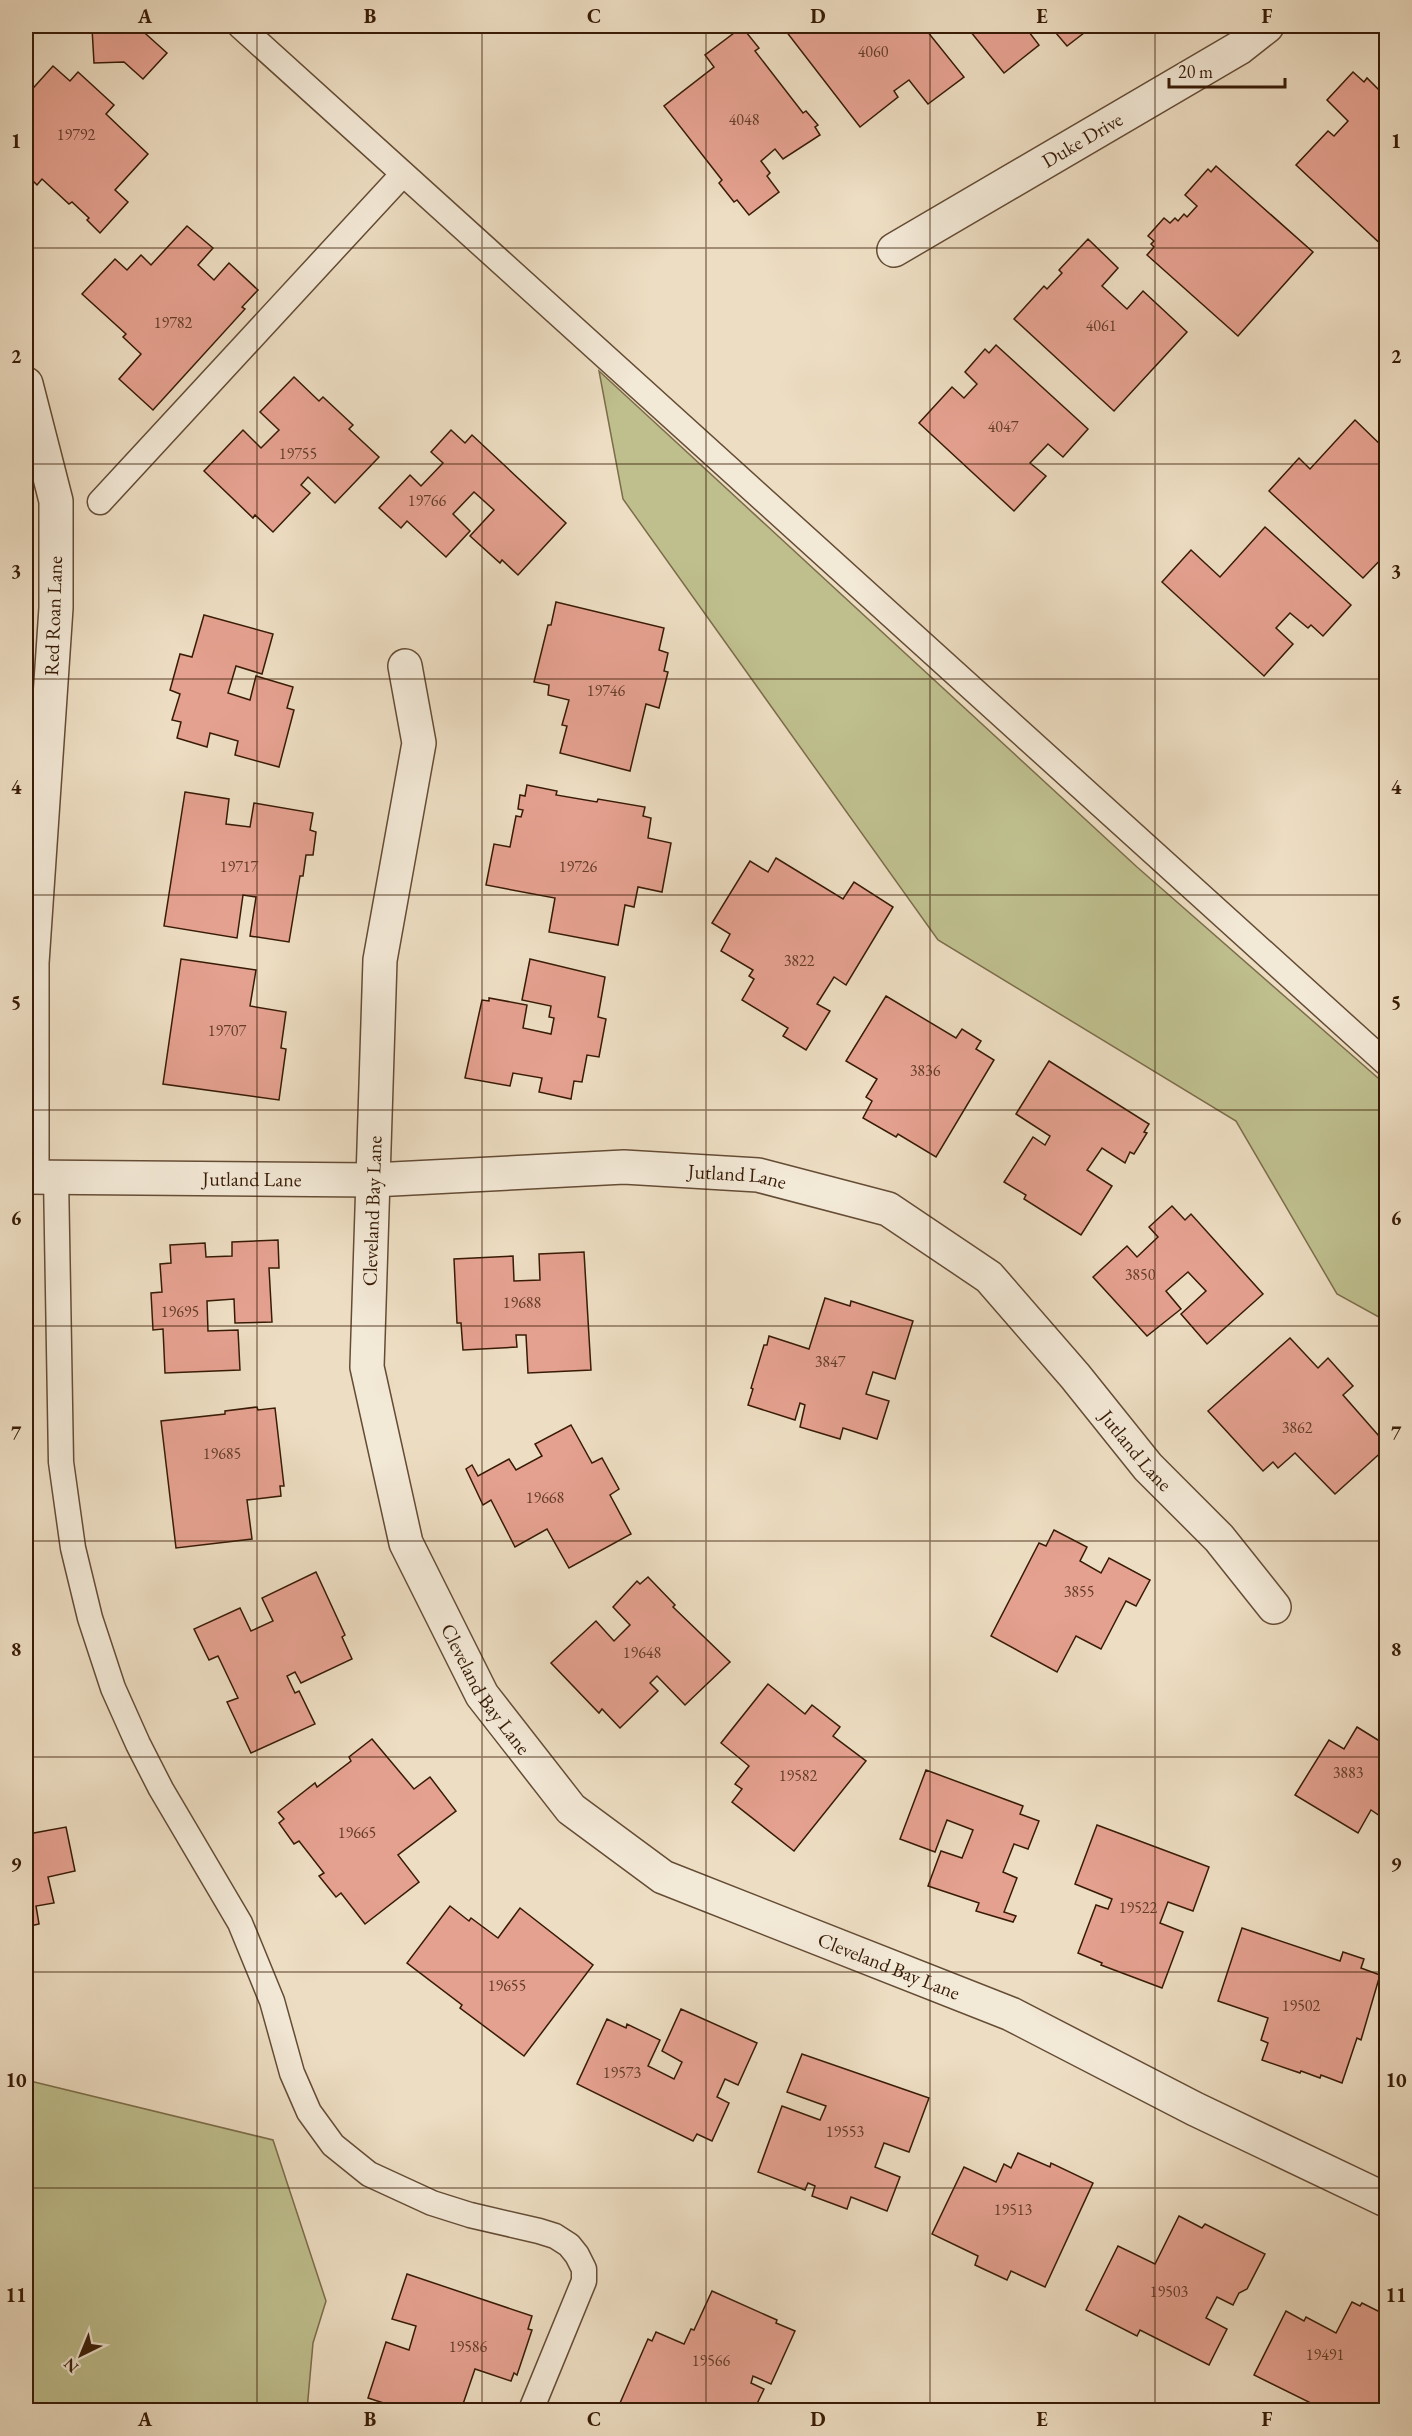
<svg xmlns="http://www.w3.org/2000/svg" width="1412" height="2436" font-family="'EB Garamond',serif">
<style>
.green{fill:#bfbf8e;stroke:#7c6d4a;stroke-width:1.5}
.building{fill:#e5a190;stroke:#381b06;stroke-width:1.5}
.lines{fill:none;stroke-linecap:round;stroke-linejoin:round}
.service-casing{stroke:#654c35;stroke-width:27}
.minor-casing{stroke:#654c35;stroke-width:36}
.service{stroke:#f3e9d7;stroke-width:24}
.minor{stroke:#f3e9d7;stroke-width:33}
.grid{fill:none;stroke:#381b06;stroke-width:1.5;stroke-opacity:0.55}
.labels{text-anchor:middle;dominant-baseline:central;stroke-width:5;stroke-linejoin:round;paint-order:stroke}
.number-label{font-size:16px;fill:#633c28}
.street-label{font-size:20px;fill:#381b06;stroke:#f3e9d7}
.neatline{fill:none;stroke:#381b06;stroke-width:2}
.grid-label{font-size:20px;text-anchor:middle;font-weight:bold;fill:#381b06}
</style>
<rect width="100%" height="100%" fill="#edddc2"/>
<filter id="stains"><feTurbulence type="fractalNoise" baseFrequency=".00333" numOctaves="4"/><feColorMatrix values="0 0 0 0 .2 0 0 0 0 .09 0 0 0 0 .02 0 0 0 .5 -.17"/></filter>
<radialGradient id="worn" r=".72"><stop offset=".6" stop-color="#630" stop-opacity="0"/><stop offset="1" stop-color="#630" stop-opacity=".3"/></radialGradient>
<g class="green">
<path d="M599,371l538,496 249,218v236l-49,-27 -101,-173 -298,-181 -315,-441z"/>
<path d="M26,2080l247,60 53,161 -13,42 -6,67h-281z"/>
</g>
<g class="building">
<path d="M137,26l30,27 -24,26 -19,-17 -30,1 -2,-35z"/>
<path d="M782,26h141l41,51 -36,27 -19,-24 -15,11 4,6 -38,30z"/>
<path d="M966,26h72l-9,6 10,13 -35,28z"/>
<path d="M1050,26h43l-26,20z"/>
<path d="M742,27l17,21 -4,3 48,62 3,-2 12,14 -3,2 5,8 -37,24 -8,-10 -14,12 9,12 -3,3 12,16 -30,23 -12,-15 -3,2 -15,-19 3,-3 -58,-74 50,-39 -9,-12z"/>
<path d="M53,66l17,15 8,-9 36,33 -8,9 42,40 -33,36 13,12 -28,31 -13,-13 2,-2 -17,-16 -3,2 -27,-25 -5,6 -11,-11v-78z"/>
<path d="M1353,72l11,10 3,-4 19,19v152l-90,-84 32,-34 6,5 14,-15 -21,-21z"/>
<path d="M1216,166l97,86 -75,84 -91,-81 7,-8 -3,-3 3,-3 -6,-5 16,-18 6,5 5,-5 3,3 6,-7 3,3 10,-11 -12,-11 23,-26 3,3z"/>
<path d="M187,226l26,22 -15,17 16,15 15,-17 29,27 -16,17 3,2 -92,101 -34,-31 22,-25 -18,-17 3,-3 -44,-40 33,-35 12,11 14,-15 10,10z"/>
<path d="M1088,239l30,29 -16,18 25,23 16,-18 44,41 -73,79 -100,-92 30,-33 3,3 15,-16 -3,-3z"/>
<path d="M996,345l92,84 -25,28 -15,-13 -18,19 16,13 -32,35 -95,-88 33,-36 12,11 13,-14 -12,-12 20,-23 4,4z"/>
<path d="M294,377l25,24 4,-4 30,28 -4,4 30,28 -44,46 -27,-26 -7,8 9,8 -37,39 -18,-17 -2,3 -49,-47 39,-41 18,18 18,-18 -19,-18z"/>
<path d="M1355,420l31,30v104l-23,24 -94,-87 30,-33 11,11z"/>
<path d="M451,430l14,13 7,-8 94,88 -48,52 -16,-15 -2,3 -30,-27 24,-26 -20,-18 -21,22 17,17 -24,26 -39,-36 -6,7 -22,-20 31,-33 11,11 22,-23 -12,-11z"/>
<path d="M1265,527l86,78 -28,31 -12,-11 -3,3 -18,-15 -14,15 17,16 -29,32 -102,-94 29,-32 29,27z"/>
<path d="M556,602l108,26 -5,22 9,3 -4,18 4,1 -9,36 -13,-4 -16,67 -70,-18 7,-27 -5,-1 7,-25 -21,-5 1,-10 -15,-3 14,-57h3z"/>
<path d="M204,615l69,19 -11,40 -26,-8 -8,27 22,7 6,-24 37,11 -6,21 7,2 -15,57 -44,-12 3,-14 -28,-8 -3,14 -30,-9 4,-16 -9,-2 8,-26 -10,-4 10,-36 12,3z"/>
<path d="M527,785l30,6 -1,4 41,7 1,-3 47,8 -2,9 8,2 -3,20 23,5 -9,49 -24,-5 -4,20 -9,-2 -7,40 -69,-13 6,-34 -69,-13 8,-41 16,3 6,-31 5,1 2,-7 -5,-1 2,-14 5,1z"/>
<path d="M185,792l44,7 -3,25 24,3 4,-24 59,10 -3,17 6,2 -3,23h-7l-3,21h-3l-11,66 -39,-6 6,-39 -13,-2 -6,43 -73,-12z"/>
<path d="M776,858l67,41 11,-17 39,25 -47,78 -12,-8 -17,27 13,7 -24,39 -23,-14 5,-8 -46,-28 12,-21 -5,-3 4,-6 -32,-19 9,-17 -18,-11 38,-62 18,11z"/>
<path d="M181,959l75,11 -6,36 36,6 -5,36 5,1 -7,51 -116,-16z"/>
<path d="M530,959l75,18 -7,40 8,2 -7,38 -12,-2 -5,27 -8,-1 -3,18 -32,-7 3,-14 -29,-5 -3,13 -45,-8 17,-78 7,1v-3l38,7 -4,23 28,6 3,-16 -5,-1 2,-11 -29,-6z"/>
<path d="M886,996l70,42 6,-9 19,12 -5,8 18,11 -58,97 -38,-23 -2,3 -33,-19 9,-17 -6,-4 11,-18 -31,-18z"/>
<path d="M1049,1061l100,63 -5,8 3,1 -13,21 -4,-2 -5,11 -23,-15 -15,22 25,16 -31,49 -57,-36 2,-4 -22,-13 29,-45 12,8 5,-9 -34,-22z"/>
<path d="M1172,1206l13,14 6,-6 72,80 -56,50 -26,-30 25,-23 -18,-19 -22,19 15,18 -34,27 -54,-59 34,-31 10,11 21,-20 -9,-10z"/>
<path d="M278,1240l1,28h-10l3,54 -37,1 -1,-24 -27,2 1,30 30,-1 2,40 -75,3 -2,-44 -10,1 -2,-37 11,-1 -2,-28 11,-1 -1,-18 35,-2 1,14 26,-1v-14z"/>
<path d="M584,1252l7,118 -63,3 -2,-38h-10l1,12 -54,3 -2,-27h-4l-3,-64 59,-3 1,25 26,-1 -1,-26z"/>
<path d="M825,1298l25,8 1,-5 62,20 -18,58 -22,-7 -7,22 23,7 -12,38 -34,-11 -3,11 -40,-12 5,-22 -5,-2 -5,17 -47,-15 5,-16 -2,-1 13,-43h3l2,-9 40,13z"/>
<path d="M1290,1338l28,30 10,-10 25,28 -10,9 43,49v4l-51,46 -40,-41 -17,15 -5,-6 -10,9 -55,-60z"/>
<path d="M257,1407l1,3 17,-2 9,78h-4l1,10 -34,4 5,39 -76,9 -15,-127 64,-7v-3z"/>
<path d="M571,1425l21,38 10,-5 17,31 -9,6 21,39 -62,34 -22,-39 -32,18 -24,-47 -8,5 -17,-36 6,-4 6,11 31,-17 7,11 26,-14 -7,-12z"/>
<path d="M1054,1530l33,17 -7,14 21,12 8,-15 41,22 -14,26 -10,-5 -25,48 -25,-13 -19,36 -66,-36 48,-93 7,3z"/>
<path d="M316,1572l29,63 -3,2 10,22 -51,24 -6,-11 -8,4 8,17 4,-2 16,33 -64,29 -24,-51 11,-4 -20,-42 -9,4 -15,-31 46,-21 11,23 22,-10 -11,-23z"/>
<path d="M648,1577l27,28 -2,2 57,55 -45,43 -28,-29 -7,7 8,8 -38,37 -18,-19 -3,4 -48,-50 45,-42 18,20 16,-16 -17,-18 24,-26 3,3z"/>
<path d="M768,1684l37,30 7,-9 28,22 -7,9 33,25 -72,90 -62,-49 10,-13 -7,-5 14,-18 -28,-23z"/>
<path d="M1357,1727l29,18v75l-15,-10 -13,23 -63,-38 34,-55 15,9z"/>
<path d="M372,1739l42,50 16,-12 26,34 -58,44 21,27 -54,42 -24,-31 -5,4 -17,-21 5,-3 -25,-32 -5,3 -15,-21 5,-4 -6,-7 37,-29 2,4 34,-26 -2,-4z"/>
<path d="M926,1770l97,36 -3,8 19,7 -11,28 -14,-5 -11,28 14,6 -13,34 12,4 -3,6 -37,-11 3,-8 -51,-17 13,-35 21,7 11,-28 -26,-10 -12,32 -35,-13z"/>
<path d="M26,1818l2,16 38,-7 9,44 -27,6 6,26 -18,3 3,18 -13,3z"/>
<path d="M1097,1825l112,42 -16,44 -25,-9 -8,21 23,9 -21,56 -61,-23 1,-2 -24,-10 18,-48 12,4 4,-10 -37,-15z"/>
<path d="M1386,1837v13l-5,-3z"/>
<path d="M450,1906l19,15 2,-3 27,20 22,-30 73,57 -69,91 -64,-48 2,-3 -55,-42z"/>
<path d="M1242,1928l98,33 3,-9 21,7 -3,9 19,7 -19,65 -4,-2 -15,45 -21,-8 -1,3 -19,-7 -1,2 -38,-13 6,-17 -7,-3 7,-22 -50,-17z"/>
<path d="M681,2009l76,34 -19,42 -13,-6 -8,18 12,6 -17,38 -15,-7 -4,7 -116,-57 30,-65 19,9 1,-4 33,16 -12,26 26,13 8,-17 -20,-11z"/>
<path d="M802,2054l127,44 -20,54 -25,-9 -9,24 25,10 -13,34 -36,-14 -4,12 -35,-13 3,-10 -7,-3 -3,7 -47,-18 24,-66 38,14 6,-14 -39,-14z"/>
<path d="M1018,2153l32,14 1,-4 42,20 -48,104 -34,-16 -4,9 -32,-15 3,-9 -46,-22 32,-67 32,15 8,-18 7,4z"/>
<path d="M1179,2216l23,12 3,-4 60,30 -18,35 -8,4 -6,12 -16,-8 -11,21 21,11 -18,36 -69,-35 -3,6 -51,-26 32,-64 37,18z"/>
<path d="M407,2274l125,42 -4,13 4,1 -15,45 -3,-2 -3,8 -36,-12 -14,41h-56l-37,-12 18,-56 23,8 7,-24 -24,-7z"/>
<path d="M712,2291l65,29 -1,3 19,8 -24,53 -18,-8 -2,7 13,6 -10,21h-137l31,-71 4,2 4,-9 28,12 7,-15 3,1z"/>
<path d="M1352,2302l8,4 2,-3 24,12v95h-73l2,-5 -61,-30 32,-64 18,10 2,-4 30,16z"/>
</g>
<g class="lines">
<defs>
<g id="service">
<path d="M240,26l1146,1037"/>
<path d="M100,502l303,-328"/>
<path d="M56,1176l5,286 12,86 17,70 23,70 25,56 23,45 79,134 32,78 20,72 17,39 24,33 36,29 63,29 38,12 69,16 16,5 14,9 8,10 7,14v12l-53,129"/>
</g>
<g id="minor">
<path id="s1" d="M894,250l345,-202 28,-22"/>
<path d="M26,384l30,117v107l-24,355v213"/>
<path id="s2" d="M405,666l14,77 -39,217 -13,407 39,176 76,152 89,114 92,68 348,137 184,95 191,91"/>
<path id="s3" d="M26,1177l347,3 251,-13 134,8 130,34 101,68 86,99 73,91 71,71 55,69"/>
</g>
</defs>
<use href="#service" class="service-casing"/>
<use href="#minor" class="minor-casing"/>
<use href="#service" class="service"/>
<use href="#minor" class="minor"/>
</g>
<path class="grid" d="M257,26v2384M482,26v2384M706,26v2384M930,26v2384M1155,26v2384M26,248h1360M26,464h1360M26,679h1360M26,895h1360M26,1110h1360M26,1326h1360M26,1541h1360M26,1757h1360M26,1972h1360M26,2188h1360"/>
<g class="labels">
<g class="number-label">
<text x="873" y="51">4060</text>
<text x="744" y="119">4048</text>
<text x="76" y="134">19792</text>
<text x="173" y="322">19782</text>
<text x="1101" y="325">4061</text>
<text x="1003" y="426">4047</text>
<text x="298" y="453">19755</text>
<text x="427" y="500">19766</text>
<text x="606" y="690">19746</text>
<text x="239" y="866">19717</text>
<text x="578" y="866">19726</text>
<text x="799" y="960">3822</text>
<text x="227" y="1030">19707</text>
<text x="925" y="1070">3836</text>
<text x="1140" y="1274">3850</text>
<text x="522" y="1302">19688</text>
<text x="180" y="1311">19695</text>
<text x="830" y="1361">3847</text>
<text x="1297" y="1427">3862</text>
<text x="222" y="1453">19685</text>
<text x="545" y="1497">19668</text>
<text x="1079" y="1591">3855</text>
<text x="642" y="1652">19648</text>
<text x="1348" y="1772">3883</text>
<text x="798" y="1775">19582</text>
<text x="357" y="1832">19665</text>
<text x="1138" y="1907">19522</text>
<text x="507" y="1985">19655</text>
<text x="1301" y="2005">19502</text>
<text x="622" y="2072">19573</text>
<text x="845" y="2131">19553</text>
<text x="1013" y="2209">19513</text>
<text x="1169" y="2291">19503</text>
<text x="468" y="2346">19586</text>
<text x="1325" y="2354">19491</text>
<text x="711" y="2360">19566</text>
</g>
<g class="street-label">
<text stroke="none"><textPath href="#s1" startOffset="218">Duke Drive</textPath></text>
<text transform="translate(53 616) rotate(-88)">Red Roan Lane</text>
<text stroke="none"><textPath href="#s3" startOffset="712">Jutland Lane</textPath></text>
<text stroke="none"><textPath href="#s3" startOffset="226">Jutland Lane</textPath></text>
<text transform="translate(372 1211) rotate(-88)">Cleveland Bay Lane</text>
<text stroke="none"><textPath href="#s3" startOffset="1216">Jutland Lane</textPath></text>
<text stroke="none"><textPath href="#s2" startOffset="1053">Cleveland Bay Lane</textPath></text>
<text stroke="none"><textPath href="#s2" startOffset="1558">Cleveland Bay Lane</textPath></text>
</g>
</g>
<rect width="1412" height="2436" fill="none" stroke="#edddc2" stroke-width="66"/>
<g transform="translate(81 2355) rotate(223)" stroke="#f3e9d7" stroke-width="4.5" paint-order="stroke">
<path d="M0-4.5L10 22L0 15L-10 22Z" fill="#381b06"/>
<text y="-9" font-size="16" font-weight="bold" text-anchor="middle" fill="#381b06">N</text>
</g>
<path d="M1169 78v9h116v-9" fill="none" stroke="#381b06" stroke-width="3"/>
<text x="1178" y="78" font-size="18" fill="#381b06" stroke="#f3e9d7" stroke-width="4.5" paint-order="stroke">20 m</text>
<rect x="33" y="33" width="1346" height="2370" class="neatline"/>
<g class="grid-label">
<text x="145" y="23">A</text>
<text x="370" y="23">B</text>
<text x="594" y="23">C</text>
<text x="818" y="23">D</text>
<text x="1042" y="23">E</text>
<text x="1267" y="23">F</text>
<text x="16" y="148">1</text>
<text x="1396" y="148">1</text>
<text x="16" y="363">2</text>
<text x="1396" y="363">2</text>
<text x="16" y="578">3</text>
<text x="1396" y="578">3</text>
<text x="16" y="794">4</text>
<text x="1396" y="794">4</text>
<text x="16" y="1009">5</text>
<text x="1396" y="1009">5</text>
<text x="16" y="1225">6</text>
<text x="1396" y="1225">6</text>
<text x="16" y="1440">7</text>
<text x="1396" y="1440">7</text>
<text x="16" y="1656">8</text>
<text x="1396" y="1656">8</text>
<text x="16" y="1871">9</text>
<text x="1396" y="1871">9</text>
<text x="16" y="2087">10</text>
<text x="1396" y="2087">10</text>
<text x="16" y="2302">11</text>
<text x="1396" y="2302">11</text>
<text x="145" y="2426">A</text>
<text x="370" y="2426">B</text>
<text x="594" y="2426">C</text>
<text x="818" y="2426">D</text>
<text x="1042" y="2426">E</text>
<text x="1267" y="2426">F</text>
</g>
<rect width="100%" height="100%" filter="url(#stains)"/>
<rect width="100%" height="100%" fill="url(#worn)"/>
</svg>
